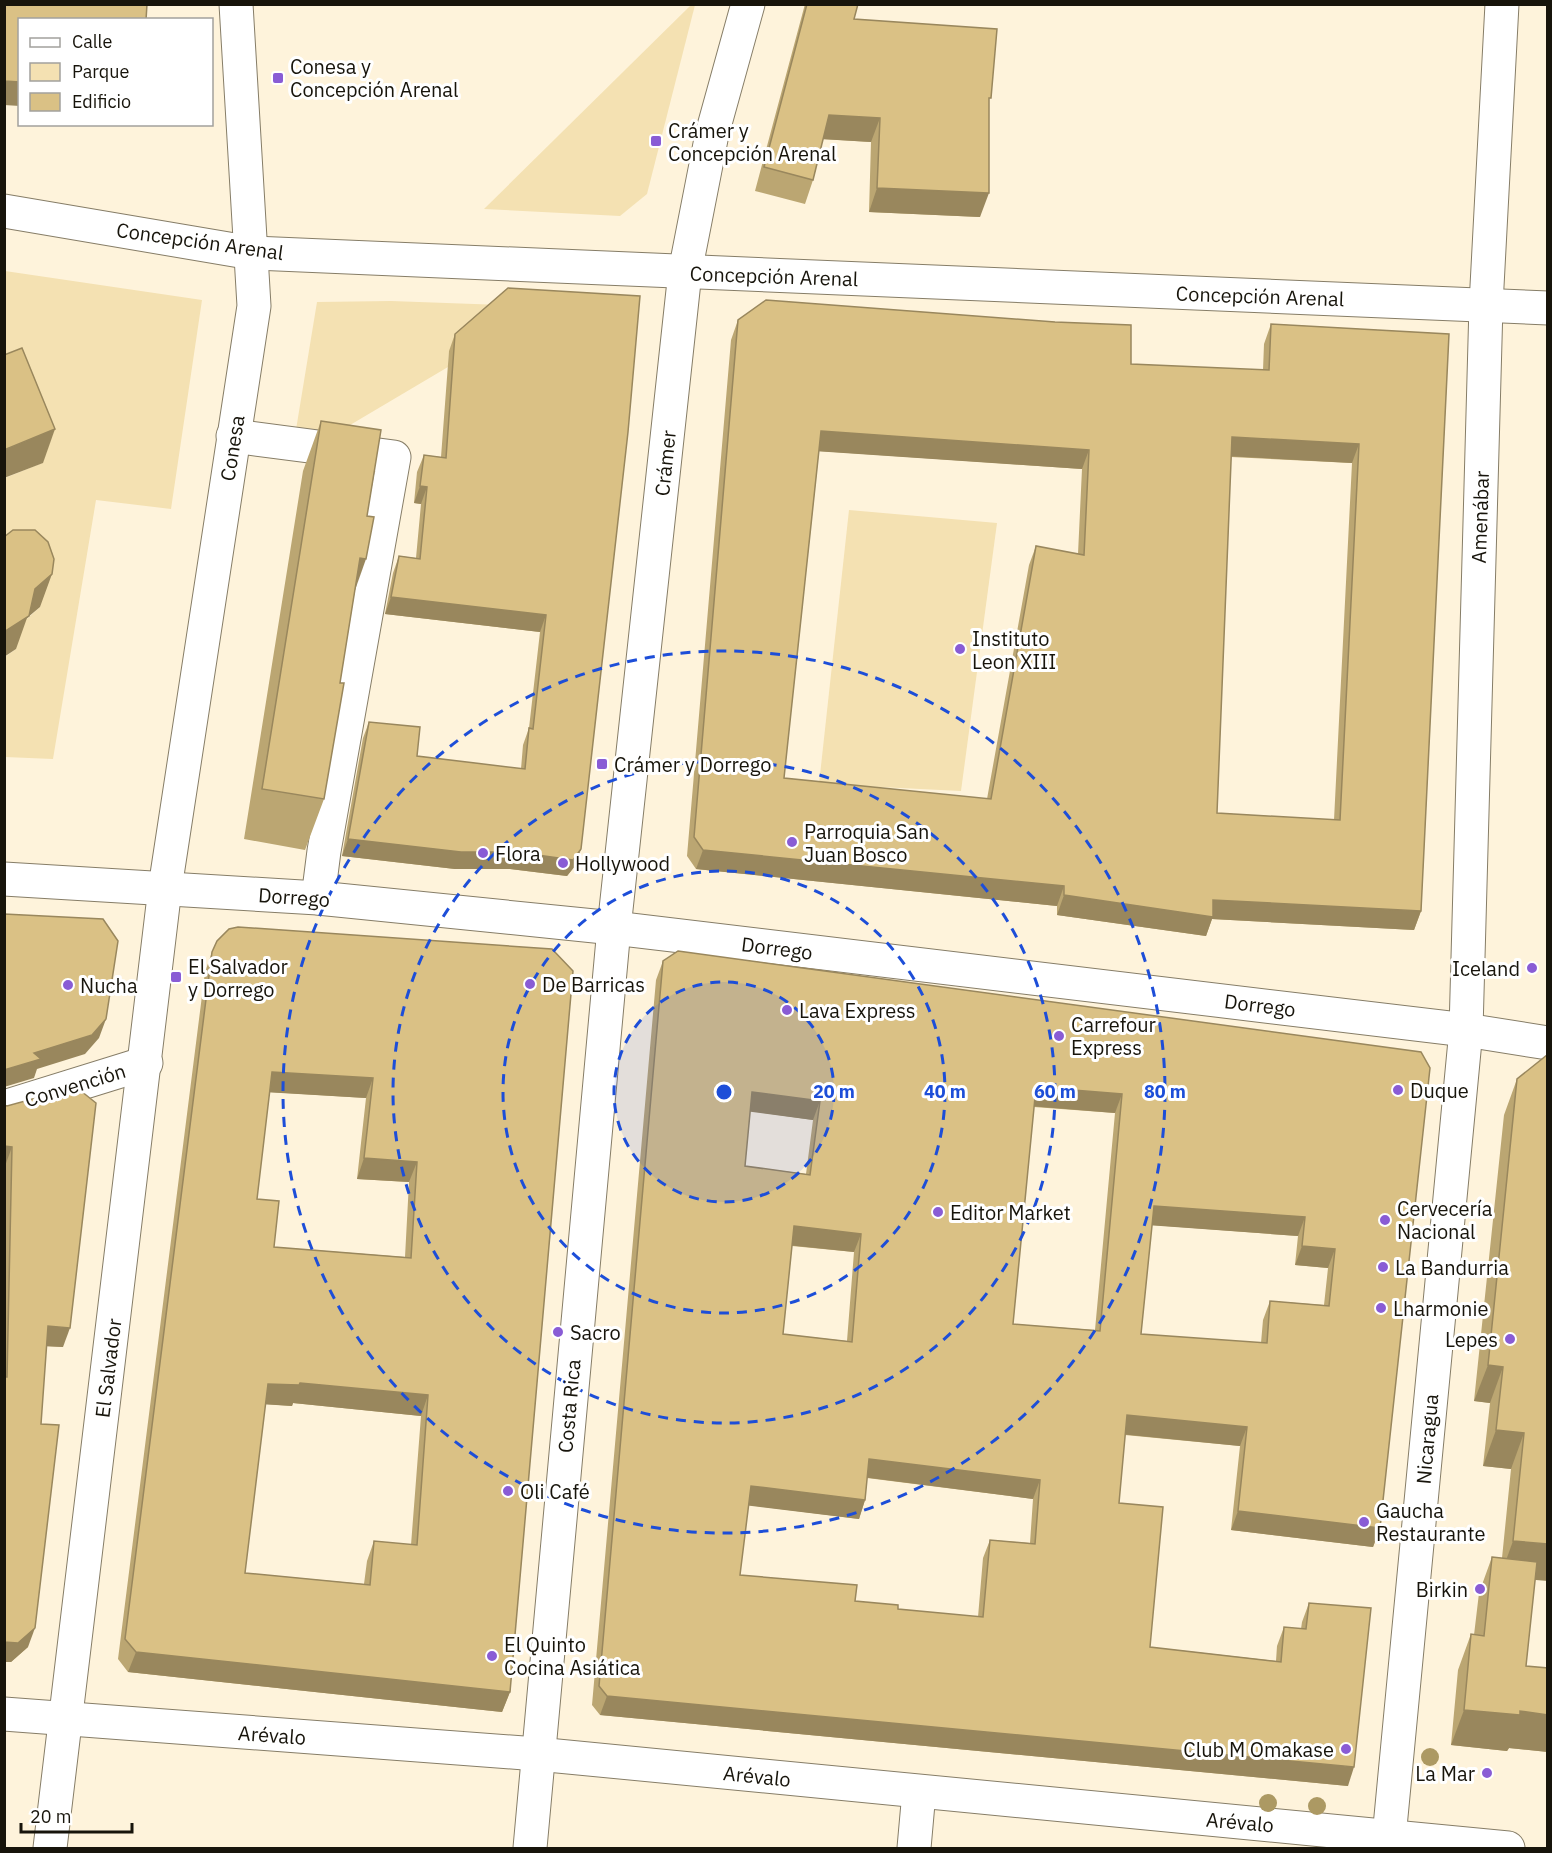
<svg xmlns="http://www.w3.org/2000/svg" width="1552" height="1853" font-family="'IBM Plex Sans',sans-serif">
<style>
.green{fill:#f4e1b2}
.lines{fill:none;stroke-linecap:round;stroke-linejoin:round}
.minor-casing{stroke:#867d67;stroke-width:35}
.minor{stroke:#fff;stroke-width:33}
.tree{fill:#ac9963}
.wall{fill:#bba672;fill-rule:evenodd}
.shaded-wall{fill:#99875d}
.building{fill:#dac185;stroke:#99875d;stroke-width:1.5;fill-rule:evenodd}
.ring{fill:none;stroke:#1d4ed8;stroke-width:3;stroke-dasharray:10 8}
.poi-dot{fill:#895cd5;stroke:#fff;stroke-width:2}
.labels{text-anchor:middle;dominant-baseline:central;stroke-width:6;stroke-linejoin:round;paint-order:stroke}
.poi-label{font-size:20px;fill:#17140b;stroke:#fff;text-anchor:start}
.street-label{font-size:20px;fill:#17140b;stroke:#fff}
.centre{fill:#1d4ed8;stroke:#fff;stroke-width:3}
.ring-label{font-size:18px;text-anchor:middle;font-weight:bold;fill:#1d4ed8;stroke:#fff;stroke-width:6;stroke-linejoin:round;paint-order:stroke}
</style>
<rect width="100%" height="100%" fill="#fef3db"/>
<g class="green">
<path d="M691,5h4l-48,189 -27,22 -136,-7z"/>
<path d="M5,271l197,29 -31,209 -75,-9 -43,259 -48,-2v-100l11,-8 -5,-27 17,-4 12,-11 2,-15 -37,-28v-86l37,-15 -37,-80z"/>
<path d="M391,301l111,4 -53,46 -1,16 -157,93 26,-158z"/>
<path d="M849,510l148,13 -36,268 -142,-7z"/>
</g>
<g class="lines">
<defs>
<g id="minor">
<path d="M4,211l248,42 1296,55"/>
<path d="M233,436l161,21 -70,394 -6,47"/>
<path d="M4,879l314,19 296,30 852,102 82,13"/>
<path d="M4,1107l142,-44"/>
<path d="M4,1714l533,40 971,94"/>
<path d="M50,1848l115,-960 89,-582 -18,-302"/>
<path d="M530,1848l84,-920 71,-656 27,-138 36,-130"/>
<path d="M914,1848l5,-56"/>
<path d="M1388,1848l78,-818 20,-725 16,-301"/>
</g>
</defs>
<use href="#minor" class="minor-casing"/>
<use href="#minor" class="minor"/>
</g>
<g class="tree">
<circle cx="1430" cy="1757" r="9"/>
<circle cx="1268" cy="1803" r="9"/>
<circle cx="1317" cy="1806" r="9"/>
</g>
<g class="wall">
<path d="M805,4h53l-4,15 135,87 -9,111 -111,-5 2,-70 -48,-3 -10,41 -8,24 -50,-13z"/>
<path d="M508,288l67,578 -8,10 -57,-7h-55l-113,-13 21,-118 6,-16 48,34 104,13 2,-24 6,-17 11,-96 -155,-18 8,-41 6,-17 17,2 5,-54 -7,-1 3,-31 7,-17 17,2 8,-106 6,-17z"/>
<path d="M738,320l393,44 132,6 1,-26 7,-20 178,10 -28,577 -7,19 -202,-11 -6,17 -149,-21v-9l-361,-37 -9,-13 44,-516zM819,451l263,18 -4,85 -42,-8 -7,19 -42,234 -203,-21zM1231,457l121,6 -18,357 -117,-7z"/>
<path d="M321,421l46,95 -27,167 -16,116 -19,51 -61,-11 59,-368z"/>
<path d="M212,952l361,19 -63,721 -8,20 -374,-40 -10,-13 87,-687zM269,1092l97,6 -9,81 52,3 -4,75 -131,-10 -17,-48zM293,1403l128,13 -10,129 -37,-4 -7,20 -3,23 -119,-11 20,-169 27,2z"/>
<path d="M663,961l758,91 -41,476 -7,19 -142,-17 9,-84 -115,-11 -6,68 31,144 126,14 1,-15 7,-19 17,2 1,-7 7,-19 39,183 -748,-71 -8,-10 64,-725zM1034,1107l81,6 -20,217 -82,-6zM750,1111l63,9 -7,54 -61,-8zM1152,1225l146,11 -3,29 33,3 -4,37 -54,-4 -7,19 -2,23 -120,-9zM792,1246l62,6 -7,89 -64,-7zM867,1478l166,21 -3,44 -40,-3 -7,18 -5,59 -80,-8 -43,-8 -115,-26 8,-70 111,14 6,-19z"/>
<path d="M1517,1079l18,501 -9,86 22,2v84l-39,-4 -2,3 -56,-6 7,-75 13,-36 3,1 5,-42 13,-36 10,1 9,-89 -28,-3 7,-63 -16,-2 30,-286z"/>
<path d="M4,1105l59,242 -17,-1 -5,78 -13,223 -17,15h-7v-456l1,-40z"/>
</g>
<g class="shaded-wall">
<path d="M4,81l16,1v24l-16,-1z"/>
<path d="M829,115l51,3 -9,24 -51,-3z"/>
<path d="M877,188l112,5 -9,24 -111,-5z"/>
<path d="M55,429l-12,34 -39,15v-28z"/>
<path d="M821,431l268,19 -7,19 -268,-18z"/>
<path d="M1232,437l127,7 -7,19 -127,-7z"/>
<path d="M420,486l7,1 -6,17 -7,-1z"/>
<path d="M360,558l6,1 -18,51z"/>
<path d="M52,574l-12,33 -13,11 -11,31 -12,8v-25l31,-43z"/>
<path d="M391,597l155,18 -6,17 -155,-18z"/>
<path d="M348,839l233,10 -6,17 -8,10 -57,-7h-55l-113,-13z"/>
<path d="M703,850l361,36 -7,20 -361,-37z"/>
<path d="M1064,895l149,5 208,11 -7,19 -202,-11 -6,17 -149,-21z"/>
<path d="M106,1019l-7,19 -14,16 -48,15 -3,9 -30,9v-17l30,-17z"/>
<path d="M272,1072l101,6 -7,20 -102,-6z"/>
<path d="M1036,1087l86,7 -7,19 -86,-7z"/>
<path d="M752,1092l68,9 -7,19 -68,-9z"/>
<path d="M4,1146l8,1 -7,19h-1z"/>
<path d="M364,1158l53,4 -8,20 -52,-3z"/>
<path d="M1154,1206l151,11 -7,19 -151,-11z"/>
<path d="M794,1226l67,8 -7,18 -67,-7z"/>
<path d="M1302,1246l33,3 -7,19 -33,-3z"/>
<path d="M48,1326l22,2 -7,19 -22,-1z"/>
<path d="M1488,1365l15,2 -13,36 -16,-2z"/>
<path d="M300,1383l128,12 -7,21 -128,-13 -1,3 -32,-2 8,-20z"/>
<path d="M1127,1415l120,12 -7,19 -120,-12z"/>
<path d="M1496,1430l28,3 -13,36 -28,-3z"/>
<path d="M869,1459l171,21 -7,19 -171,-22z"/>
<path d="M751,1486l114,14 -6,19 -115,-14z"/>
<path d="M1238,1511l142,17 -7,19 -142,-17z"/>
<path d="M1513,1541l35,3v37l-48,-4z"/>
<path d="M35,1628l-7,19 -17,15h-7v-20z"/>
<path d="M136,1652l374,40 -8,20 -374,-40z"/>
<path d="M607,1696l747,71 -6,19 -748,-71z"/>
<path d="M1464,1710l56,1 28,4v37l-39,-4 -2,3 -56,-6z"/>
</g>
<g class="building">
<path d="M4,4h143l-1,16h-126v62l-16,-1z"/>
<path d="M807,4h51l-4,15 143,10 -6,69h-2v95l-112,-5 3,-70 -51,-3 -16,65 -49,-13z"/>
<path d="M508,288l132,8 -12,136 -47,417 -8,11 -57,-8h-55l-113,-13 21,-117 51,5 -3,29 108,13 4,-41 4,1 13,-114 -155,-18 8,-41 21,3 7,-72 -7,-1 4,-31 22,3 9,-124z"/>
<path d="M766,300l289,22 76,3v39l138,6 2,-46 178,10 -28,577 -208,-11v17l-149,-22v-9l-361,-36 -9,-13 44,-517zM821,431l268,19 -5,105 -48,-9 -45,253 -207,-21zM1232,437l127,7 -19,376 -123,-7z"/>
<path d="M22,348l33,81 -51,21v-95z"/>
<path d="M321,421l60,9 -14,86 7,1 -8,42 -6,-1 -20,125h4l-20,116 -62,-10z"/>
<path d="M13,530h22l13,12 6,17 -2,15 -17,15 -6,27 -25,16v-95z"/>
<path d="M4,914l99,5 15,22 -12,78 -14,16 -58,18 7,6 -37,11z"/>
<path d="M238,927l314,22 21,22 -63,721 -374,-40 -11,-13 87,-687 5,-11 12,-12zM272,1072l101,6 -9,80 53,4 -6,96 -137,-11 5,-46 -22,-2zM300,1383l128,12 -11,150 -43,-4 -4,44 -125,-12 23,-189 31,1z"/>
<path d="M678,951l743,101 9,16 -50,460 -142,-17 9,-84 -120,-12 -8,88 44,4 -13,140 131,15 3,-35 22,2 3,-26 62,5 -17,159 -747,-71 -8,-10 64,-725zM1036,1087l86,7 -22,237 -87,-7zM752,1092l68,9 -10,74 -65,-9zM1154,1206l151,11 -3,29 33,3 -6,57 -59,-5 -3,42 -126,-9zM794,1226l67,8 -9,108 -69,-8zM869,1459l171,21 -5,64 -45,-4 -7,77 -85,-8v-4l-43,-4 2,-16 -117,-10 11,-89 114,14z"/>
<path d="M1547,1055l1,1v488l-35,-3 11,-108 -28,-3 7,-63 -15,-2 29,-286z"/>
<path d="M76,1087l20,16 -26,225 -22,-2 -7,98 18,1 -24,203 -17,15 -14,-1v-265h3l5,-230 -8,-1v-41l3,1z"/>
<path d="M1492,1557l45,5 -11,104 22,2v47l-28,-4v4l-56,-5 7,-76 13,2z"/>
</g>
<circle cx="724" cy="1092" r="110" fill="#1d4ed8" fill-opacity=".12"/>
<g class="ring">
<circle cx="724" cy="1092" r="110"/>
<circle cx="724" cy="1092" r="221"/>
<circle cx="724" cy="1092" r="331"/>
<circle cx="724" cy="1092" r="441"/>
</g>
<g class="poi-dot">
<rect x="272" y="72" width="12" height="12" rx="3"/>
<rect x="650" y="135" width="12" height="12" rx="3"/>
<circle cx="960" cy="649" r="6"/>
<rect x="596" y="758" width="12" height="12" rx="3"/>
<circle cx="792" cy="842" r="6"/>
<circle cx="483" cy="853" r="6"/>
<circle cx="563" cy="863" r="6"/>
<circle cx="1532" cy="968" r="6"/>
<rect x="170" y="971" width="12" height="12" rx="3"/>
<circle cx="530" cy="984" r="6"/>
<circle cx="68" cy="985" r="6"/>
<circle cx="787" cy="1010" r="6"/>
<circle cx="1059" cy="1036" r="6"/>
<circle cx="1398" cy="1090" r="6"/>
<circle cx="938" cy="1212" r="6"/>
<circle cx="1385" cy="1220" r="6"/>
<circle cx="1383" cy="1267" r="6"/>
<circle cx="1381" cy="1308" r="6"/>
<circle cx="558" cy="1332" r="6"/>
<circle cx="1510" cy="1339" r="6"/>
<circle cx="508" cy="1491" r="6"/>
<circle cx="1364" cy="1522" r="6"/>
<circle cx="1480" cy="1589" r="6"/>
<circle cx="492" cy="1656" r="6"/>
<circle cx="1346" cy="1749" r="6"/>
<circle cx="1487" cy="1773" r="6"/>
</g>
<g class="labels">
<g class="poi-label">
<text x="290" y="66">Conesa y<tspan x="290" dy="23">Concepción Arenal</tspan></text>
<text x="668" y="130">Crámer y<tspan x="668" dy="23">Concepción Arenal</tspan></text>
<text x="972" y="638">Instituto<tspan x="972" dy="23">Leon XIII</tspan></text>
<text x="614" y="764">Crámer y Dorrego</text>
<text x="804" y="831">Parroquia San<tspan x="804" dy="23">Juan Bosco</tspan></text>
<text x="495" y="853">Flora</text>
<text x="575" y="863">Hollywood</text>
<text x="188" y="966">El Salvador<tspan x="188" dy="23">y Dorrego</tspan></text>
<text x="1520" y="968" text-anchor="end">Iceland</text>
<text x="542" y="984">De Barricas</text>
<text x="80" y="985">Nucha</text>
<text x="799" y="1010">Lava Express</text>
<text x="1071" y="1024">Carrefour<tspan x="1071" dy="23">Express</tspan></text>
<text x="1410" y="1090">Duque</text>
<text x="1397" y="1208">Cervecería<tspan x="1397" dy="23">Nacional</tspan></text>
<text x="950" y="1212">Editor Market</text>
<text x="1395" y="1267">La Bandurria</text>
<text x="1393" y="1308">Lharmonie</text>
<text x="570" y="1332">Sacro</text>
<text x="1498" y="1339" text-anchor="end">Lepes</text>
<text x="520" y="1491">Oli Café</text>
<text x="1376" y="1510">Gaucha<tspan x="1376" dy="23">Restaurante</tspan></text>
<text x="1468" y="1589" text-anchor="end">Birkin</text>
<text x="504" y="1644">El Quinto<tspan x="504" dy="23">Cocina Asiática</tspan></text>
<text x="1334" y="1749" text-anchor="end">Club M Omakase</text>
<text x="1475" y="1773" text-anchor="end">La Mar</text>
</g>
<g class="street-label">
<text transform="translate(200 241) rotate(8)">Concepción Arenal</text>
<text transform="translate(774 276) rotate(2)">Concepción Arenal</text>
<text transform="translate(1260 296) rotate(2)">Concepción Arenal</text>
<text transform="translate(232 448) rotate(-81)">Conesa</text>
<text transform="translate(665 463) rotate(-84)">Crámer</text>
<text transform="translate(1480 517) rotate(-88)">Amenábar</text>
<text transform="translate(294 897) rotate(4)">Dorrego</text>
<text transform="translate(777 948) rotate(7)">Dorrego</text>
<text transform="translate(1260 1005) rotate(7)">Dorrego</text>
<text transform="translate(75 1085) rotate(-17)">Convención</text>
<text transform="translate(108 1368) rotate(-83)">El Salvador</text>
<text transform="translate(569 1406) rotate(-85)">Costa Rica</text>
<text transform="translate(1427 1439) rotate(-85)">Nicaragua</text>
<text transform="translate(272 1735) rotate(4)">Arévalo</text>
<text transform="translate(757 1776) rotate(6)">Arévalo</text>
<text transform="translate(1240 1822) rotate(5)">Arévalo</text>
</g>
</g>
<circle cx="724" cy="1092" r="9" class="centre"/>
<g class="ring-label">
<text x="834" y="1098">20 m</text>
<text x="945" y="1098">40 m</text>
<text x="1055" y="1098">60 m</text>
<text x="1165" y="1098">80 m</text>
</g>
<rect width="1552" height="1853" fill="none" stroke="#17140b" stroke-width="12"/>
<rect x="18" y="18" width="195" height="108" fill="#ffffff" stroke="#a2a19d" stroke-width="1.5"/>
<rect x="30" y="38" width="30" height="9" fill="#ffffff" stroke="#a2a19d" stroke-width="1.5"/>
<text x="72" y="48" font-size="18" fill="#17140b">Calle</text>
<rect x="30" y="63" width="30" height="18" fill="#f4e1b2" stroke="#a2a19d" stroke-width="1.5"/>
<text x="72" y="78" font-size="18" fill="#17140b">Parque</text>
<rect x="30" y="93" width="30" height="18" fill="#dac185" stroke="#a2a19d" stroke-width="1.5"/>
<text x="72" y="108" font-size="18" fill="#17140b">Edificio</text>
<path d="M21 1823v9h111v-9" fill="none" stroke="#17140b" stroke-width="3"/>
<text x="30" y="1823" font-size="18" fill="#17140b" stroke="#ffffff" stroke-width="4.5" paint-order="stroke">20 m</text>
</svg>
